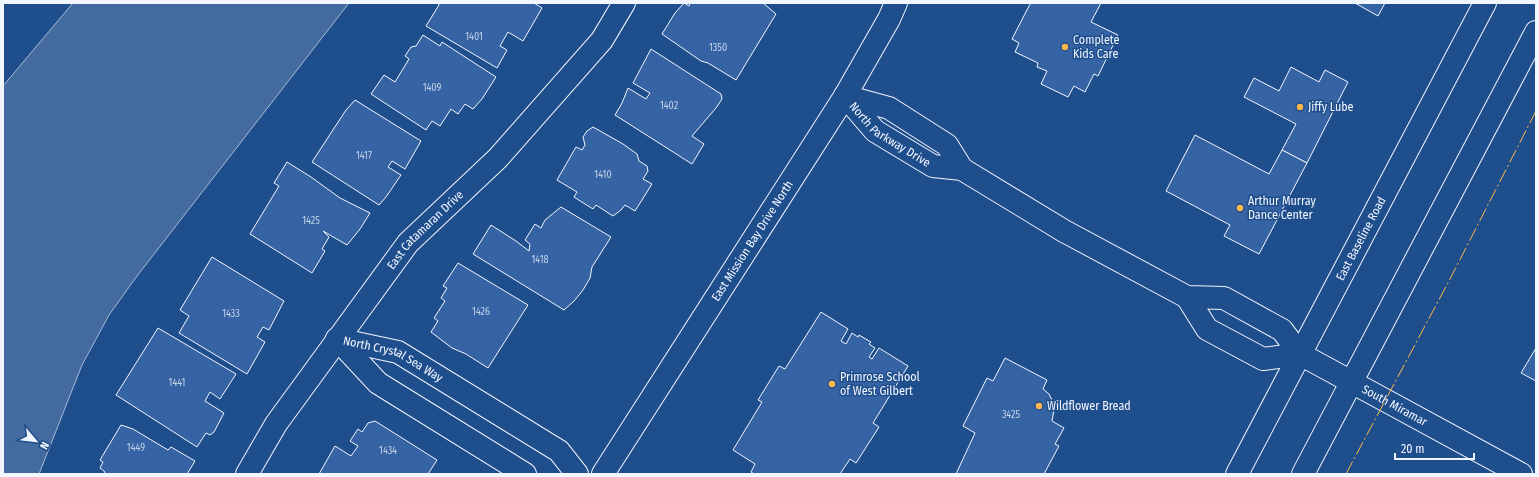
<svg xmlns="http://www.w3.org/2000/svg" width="1539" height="477" font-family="'Fira Sans Condensed',sans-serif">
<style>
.water{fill:#446ba0;stroke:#a8bbd7}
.building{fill:#3563a3;stroke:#f2f6ff}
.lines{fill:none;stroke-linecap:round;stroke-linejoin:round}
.street-casing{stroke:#f2f6ff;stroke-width:24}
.secondary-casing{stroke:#f2f6ff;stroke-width:24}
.primary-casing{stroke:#f2f6ff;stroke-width:24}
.street{stroke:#1f4e8c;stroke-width:22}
.secondary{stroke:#1f4e8c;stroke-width:22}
.primary{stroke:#1f4e8c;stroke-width:22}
.power{stroke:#ffb74d;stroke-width:1;stroke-dasharray:14 3 2 3;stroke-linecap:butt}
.poi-dot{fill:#ffb74d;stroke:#1f4e8c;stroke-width:1.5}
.labels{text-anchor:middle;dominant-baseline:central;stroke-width:3;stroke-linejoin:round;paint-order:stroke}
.number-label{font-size:10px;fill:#c3d1e8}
.poi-label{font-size:12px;fill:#f2f6ff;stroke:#1f4e8c;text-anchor:start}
.street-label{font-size:12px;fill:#f2f6ff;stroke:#1f4e8c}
</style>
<rect width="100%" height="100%" fill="#1f4e8c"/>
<path class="water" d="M73,3h276l-212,273 -28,39 -27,50 -43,109h-36v-388z"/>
<g class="building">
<path d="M438,3h96l8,5 -19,33 -15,-9 -8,14 7,4 -10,18 -71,-42 13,-21z"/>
<path d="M684,3l5,3 1,-3h73l13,11 -40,66 -28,-17 -7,-2 -39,-27 13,-21z"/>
<path d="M1031,3h70l-10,19 27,13 -20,41 -4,-2 -9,18 -11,-6 -6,11 -27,-13 6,-13 -10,-4 1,-4 -23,-11 4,-9 -7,-4 17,-33z"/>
<path d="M1355,3h30l-7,13z"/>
<path d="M423,35l17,11 2,-4 54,35 -14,22 -9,10 -8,-5 -7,10 -7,-5 -11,17 -8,-5 -6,9 -55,-36 13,-19 11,7 14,-23 -4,-3 6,-9 5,-1z"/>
<path d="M651,49l70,45 1,5 -6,9 -24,28 12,8 -12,20 -77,-49 7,-12 6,-15 18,11 4,-6 -17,-10z"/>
<path d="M1291,67l28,15 6,-12 23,12 -41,81 -25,-13 14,-26 -52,-27 10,-19 25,13z"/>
<path d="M355,100l66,41 -16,28 -13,-8 -4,6 13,8 -15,22 -7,8 -67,-43 34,-52z"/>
<path d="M593,127l30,17 14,10 2,7 8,5 1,5 -5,8 9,5 -17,27 -10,-6 -4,5 -8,6 -17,-11 -3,4 -19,-12 3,-5 -20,-12 19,-33 6,3 3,-5 -2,-8 4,-6z"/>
<path d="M1195,135l74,39 13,-24 25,13 -48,91 -35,-18 6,-11 -64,-34z"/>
<path d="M287,162l24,15 29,21 30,15 -10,16 -13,16 -24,-14 6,6 -7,12 3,2 -13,22 -62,-39 29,-48 -5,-3z"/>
<path d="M561,207l50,30 -19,30 -2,11 -7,12 -9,11 -10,9 -91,-56 18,-29 25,16 13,10 1,-7 -5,-4 10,-16 6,4 4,-8z"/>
<path d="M212,257l72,44 -15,29 -6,-3 -6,10 8,5 -18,32 -68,-41 10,-17 -9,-6z"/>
<path d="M458,263l70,42 -40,63 -22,-14 -14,-6 -21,-16 7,-11 -4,-3 11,-17 -4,-3 6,-10 -4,-2z"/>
<path d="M821,312l27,17 -7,12 5,3 6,-11 6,4 1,-2 12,7 -2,2 6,4 -6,9 3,2 7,-11 29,18 -35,57 6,4 -23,36 -6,-4 -10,15h-86l-3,-2 4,-8 -22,-14 29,-48 -4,-2 21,-34 6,3z"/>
<path d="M158,328l78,46 -16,25 -10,-7 -5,9 19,12 -10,19 -4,3 -4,-2 -9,14 -81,-52z"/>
<path d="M1536,348v33l-15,-8z"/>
<path d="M1005,358l42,22 -4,9 6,5 4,8 1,8 -2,11 12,7 -9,16 4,2 -15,28h-88l19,-41 -12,-7 24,-48 6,3z"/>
<path d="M375,421l62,39 -9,14h-109l16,-28 16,10 7,-10 -8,-5 8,-12 4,3 6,-9z"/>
<path d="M121,425l12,4 35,21 3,-3 24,14 -8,13h-83l1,-2 -5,-4 3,-6 -3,-2z"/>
</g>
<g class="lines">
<defs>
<g id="street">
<path id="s1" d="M845,96l30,35 58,35 29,3 102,62 123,66 37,1 58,32 18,24 221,120"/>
<path d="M845,96l44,12 58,37 15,24"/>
<path d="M1187,297l20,32 56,30 37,-5"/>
<path id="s2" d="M337,339l61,13 161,99 18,23"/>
<path d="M337,339l41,44 147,91"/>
<path id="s3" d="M247,474l29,-50 132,-181 90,-85 104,-118 22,-37"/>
</g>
<g id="secondary">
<path id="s4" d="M603,474l242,-378 44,-77 7,-16"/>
</g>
<g id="primary">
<path id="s5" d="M1237,474l248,-471"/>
<path d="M1303,474l233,-442"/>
</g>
</defs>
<use href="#street" class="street-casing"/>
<use href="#secondary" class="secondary-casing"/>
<use href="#primary" class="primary-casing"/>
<use href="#street" class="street"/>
<use href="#secondary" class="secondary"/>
<use href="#primary" class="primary"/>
<path class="power" d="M1346,474l103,-193 87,-170"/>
</g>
<g class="poi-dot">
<circle cx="1065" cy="47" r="4"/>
<circle cx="1300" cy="107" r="4"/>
<circle cx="1240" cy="208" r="4"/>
<circle cx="832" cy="384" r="4"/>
<circle cx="1039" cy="406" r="4"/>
</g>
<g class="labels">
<g class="number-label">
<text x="474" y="37">1401</text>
<text x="718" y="48">1350</text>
<text x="432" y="88">1409</text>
<text x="669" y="106">1402</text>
<text x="364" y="156">1417</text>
<text x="603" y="175">1410</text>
<text x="311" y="221">1425</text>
<text x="540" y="260">1418</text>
<text x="481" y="312">1426</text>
<text x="231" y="314">1433</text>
<text x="177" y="383">1441</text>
<text x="1011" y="415">3425</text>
<text x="136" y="448">1449</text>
<text x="388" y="451">1434</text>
</g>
<g class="poi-label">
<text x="1073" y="40">Complete<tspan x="1073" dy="14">Kids Care</tspan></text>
<text x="1308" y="107">Jiffy Lube</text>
<text x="1248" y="201">Arthur Murray<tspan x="1248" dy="14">Dance Center</tspan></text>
<text x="840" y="377">Primrose School<tspan x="840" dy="14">of West Gilbert</tspan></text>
<text x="1047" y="406">Wildflower Bread</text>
</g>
<g class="street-label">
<text stroke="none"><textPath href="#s1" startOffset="60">North Parkway Drive</textPath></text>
<text stroke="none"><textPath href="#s3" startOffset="303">East Catamaran Drive</textPath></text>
<text stroke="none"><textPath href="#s5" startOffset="266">East Baseline Road</textPath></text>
<text stroke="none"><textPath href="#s4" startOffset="277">East Mission Bay Drive North</textPath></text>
<text stroke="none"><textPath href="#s2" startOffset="60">North Crystal Sea Way</textPath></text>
<text stroke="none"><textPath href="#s1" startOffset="643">South Miramar</textPath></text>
</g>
</g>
<rect width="1539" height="477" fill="none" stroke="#f2f6ff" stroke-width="8"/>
<g transform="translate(36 441) rotate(118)" stroke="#1f4e8c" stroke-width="3" paint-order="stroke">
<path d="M0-3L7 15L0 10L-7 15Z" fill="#f2f6ff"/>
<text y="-6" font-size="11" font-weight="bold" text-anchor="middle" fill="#f2f6ff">N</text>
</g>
<path d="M1395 453v6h79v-6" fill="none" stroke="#f2f6ff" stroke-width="2"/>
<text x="1401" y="453" font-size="12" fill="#f2f6ff" stroke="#1f4e8c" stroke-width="3" paint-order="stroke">20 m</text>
</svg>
